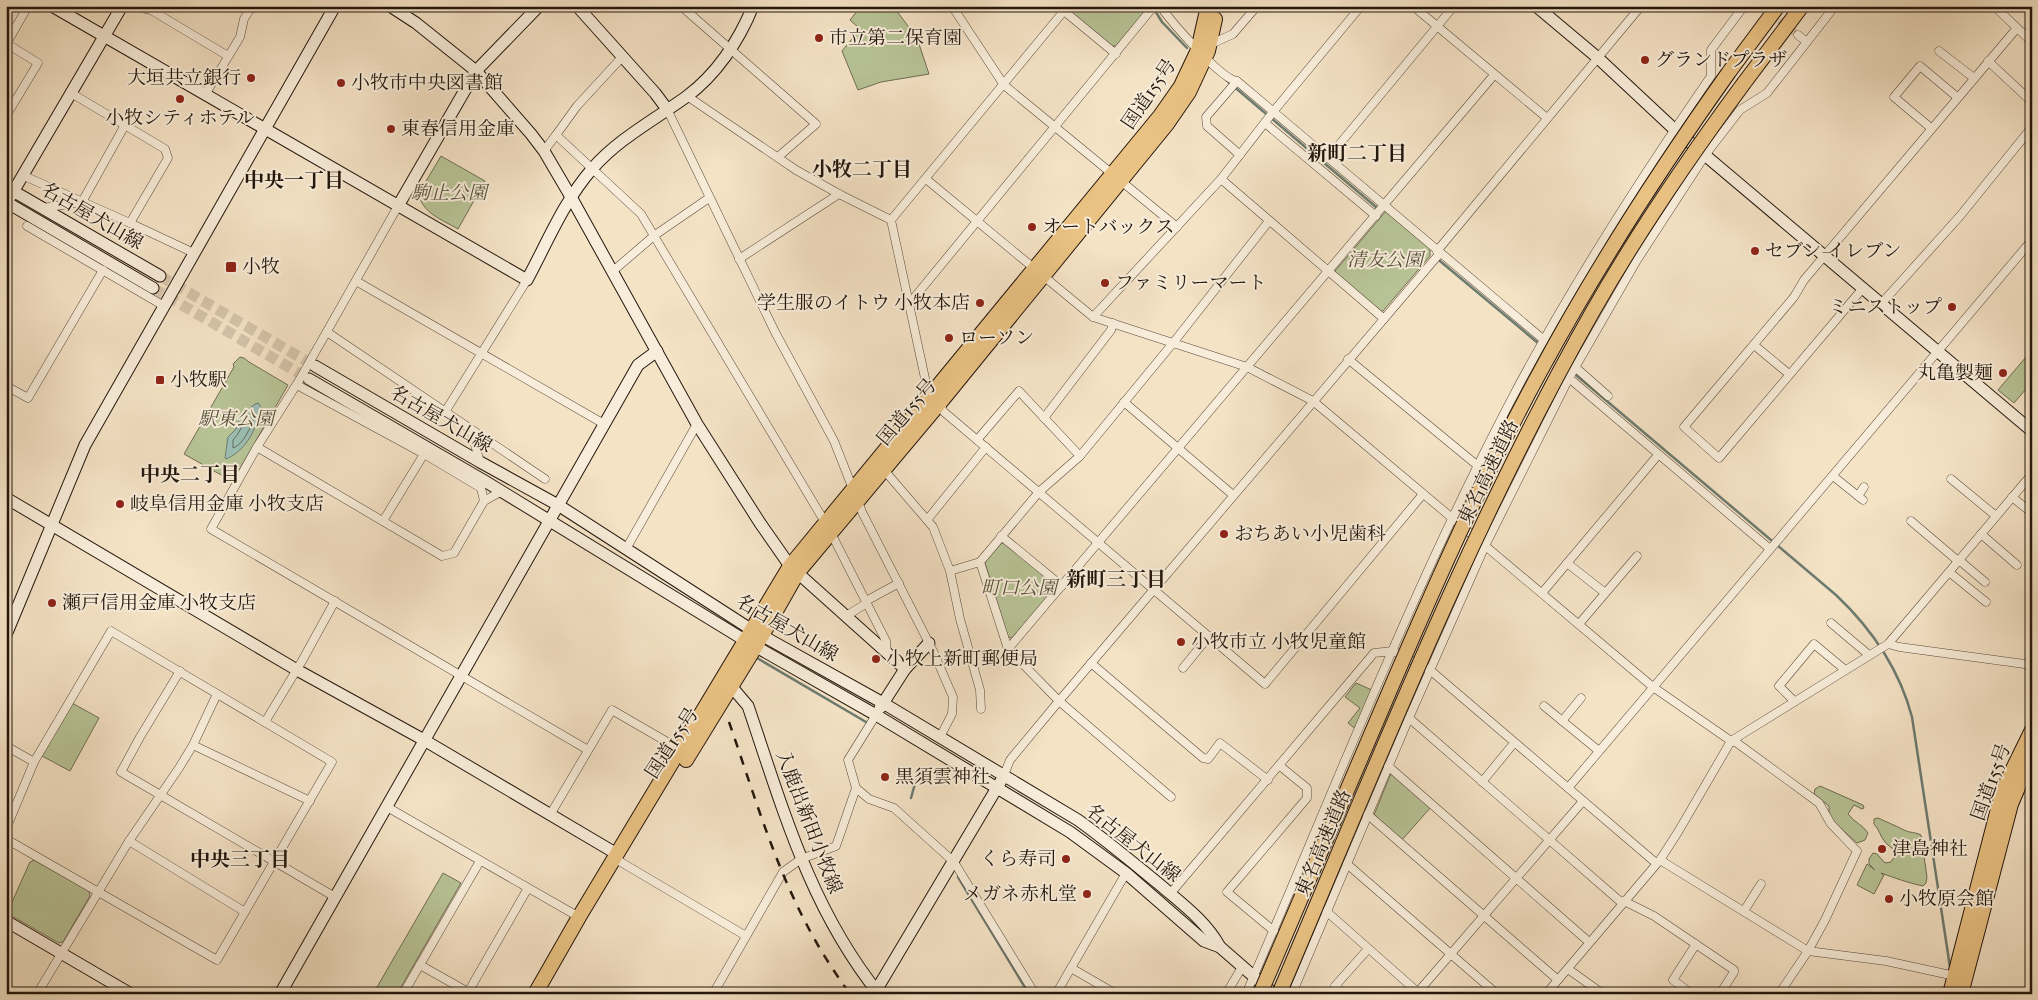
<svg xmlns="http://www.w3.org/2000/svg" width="2038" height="1000" font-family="'IM FELL French Canon','Noto Serif JP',serif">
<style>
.green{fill:#b8c497;stroke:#6e6d52}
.water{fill:#9cbeb3;stroke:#6c7b70}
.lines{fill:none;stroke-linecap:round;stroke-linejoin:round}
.shore{stroke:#606a60;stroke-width:1}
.stream{stroke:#6c7b70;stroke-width:2.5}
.street-tunnel{stroke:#d6c4aa;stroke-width:8;stroke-dasharray:8 4;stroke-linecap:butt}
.secondary-tunnel{stroke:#d6c4aa;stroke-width:11;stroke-dasharray:11 5.5;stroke-linecap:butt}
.street-casing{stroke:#58493a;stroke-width:9}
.secondary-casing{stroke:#23160c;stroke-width:13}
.highway-casing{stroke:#23160c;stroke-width:16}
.street{stroke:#f8edda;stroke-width:8}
.secondary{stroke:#f8edda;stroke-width:11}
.highway{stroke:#eac283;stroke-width:14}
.rail{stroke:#23160c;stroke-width:2.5;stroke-dasharray:9 9;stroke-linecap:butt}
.highway-bridge-casing{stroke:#23160c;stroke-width:16;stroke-linecap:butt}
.highway-bridge{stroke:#eac283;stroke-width:14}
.poi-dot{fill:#8f2418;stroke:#f8edda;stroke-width:2}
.labels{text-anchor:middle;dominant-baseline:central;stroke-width:4;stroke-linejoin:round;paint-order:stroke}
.poi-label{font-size:19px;fill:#23160c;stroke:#f8edda;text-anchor:start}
.street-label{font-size:19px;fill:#23160c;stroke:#f8edda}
.park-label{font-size:19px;font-style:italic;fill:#57533d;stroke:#f8edda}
.neighbourhood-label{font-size:20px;font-weight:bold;fill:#23160c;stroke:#f8edda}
</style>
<rect width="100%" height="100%" fill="#f5e3c6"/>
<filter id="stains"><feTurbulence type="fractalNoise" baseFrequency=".004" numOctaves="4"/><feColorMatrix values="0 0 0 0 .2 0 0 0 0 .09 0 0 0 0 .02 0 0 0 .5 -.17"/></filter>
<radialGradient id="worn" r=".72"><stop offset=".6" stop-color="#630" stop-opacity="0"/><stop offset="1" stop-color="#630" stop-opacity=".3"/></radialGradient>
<g class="green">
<path d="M861,6h32l24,32 12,36 -48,8 -23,8 -16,-39 18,-22 -10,-9z"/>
<path d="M1073,6h76l-33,40h-4l-41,-33v-4z"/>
<path d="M441,156l44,25 -27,48c-15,-9 -37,-16 -39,-36z"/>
<path d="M1386,211l44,37v8l-47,55 -4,1 -43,-37 -1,-4z"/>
<path d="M240,357l4,1 5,4 39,23 -54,94 -4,1 -46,-26 50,-87 -1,-3z"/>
<path d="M2026,357l6,4v33l-6,-5 -12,14 -16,-13z"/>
<path d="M1005,542l49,42 1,4 -43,50 -4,-1 -23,-74c2,-7 12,-19 20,-21z"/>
<path d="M1356,683l16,7 -15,40 -9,-7 12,-15 -15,-11z"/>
<path d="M72,703l27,15 -29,53 -28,-15z"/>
<path d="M1391,773l40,34 -29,33 -28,-25z"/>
<path d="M1820,786l43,19 1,3 -2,1 -8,-4 -6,9c6,8 15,11 20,19l-3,7 -8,3 -22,-20 -6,-9v-8l-15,-12 1,-5z"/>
<path d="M1878,818c9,4 18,8 26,12 5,3 12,2 17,5l6,42 -1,6 -3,3c-15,-3 -28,-8 -42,-13l3,2 -10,19 -17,-9 10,-21 8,6 -6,-6v-5l4,-6 4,1 8,9 6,-1 5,-8c-2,-6 -7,-7 -11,-12 -5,-6 -6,-13 -11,-18v-5z"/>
<path d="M34,860l55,31 1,5 -27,46 -4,1 -49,-28 -2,-4 22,-49z"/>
<path d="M443,873l18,10 -64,111h-24z"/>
</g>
<path class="water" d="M258,403l3,4c-4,21 -14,43 -35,52l-1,-1 3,-21 8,-8 4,-13 15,-12z"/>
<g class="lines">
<path class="shore" d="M250,414l4,3c-3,10 -11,28 -21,31v-8c8,-8 10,-19 17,-26z"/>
<g class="stream">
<path d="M1154,9l8,13 25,26"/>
<path d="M1225,79l151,128"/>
<path d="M1440,261l98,82"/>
<path d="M1576,375l260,220c36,34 63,73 76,122l38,250"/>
<path d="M757,658l109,64"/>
<path d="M911,798l5,-18"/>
<path d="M958,877l71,117"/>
</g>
<path class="street-tunnel" d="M1760,6l38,29"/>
<g class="secondary-tunnel">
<path d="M160,276l155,90"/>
<path d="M153,288l156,91"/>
</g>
<defs>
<g id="street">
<path d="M133,6l18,4 77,46"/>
<path d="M681,6l135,118 -38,33"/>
<path d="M952,6l52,79 173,142"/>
<path d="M1068,6l-177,214 35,163 18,29 321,272 158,-190"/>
<path d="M1160,6c11,15 60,73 77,75l307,259"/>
<path d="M1413,6l134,112"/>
<path d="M1994,6l38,36"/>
<path d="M1064,11l52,43"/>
<path d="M1798,35l9,7"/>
<path d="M1209,45l24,-11 24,-28"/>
<path d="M1939,51l35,27"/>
<path d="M623,56l-46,50 -21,29 85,79 185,310"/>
<path d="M1988,61l44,41"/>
<path d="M1237,81l-31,36 1,9 33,29"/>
<path d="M205,95l35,-58 4,-18 8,-13"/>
<path d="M687,96l109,74 43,24 52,26"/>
<path d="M667,109l108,223 59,109 28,71 71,139 20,46 -1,17 -12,23"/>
<path d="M6,116l32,-53 -29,-18 -1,-4 20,-35"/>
<path d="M1265,123l111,93"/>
<path d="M1931,128l-37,-31 26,-31 37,31"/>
<path d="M544,151l12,-16"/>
<path d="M1328,158l126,-152"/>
<path d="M22,175l108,48 38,-65 -3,-9 -94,-56"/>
<path d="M926,179l167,138 154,50 66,34 340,286 78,54 6,2 82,60 12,21 26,27 -32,69 -17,31 -29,43"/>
<path d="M1221,179l162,139"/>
<path d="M398,206l-98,173 -43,68 -46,82 377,221"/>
<path d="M43,208l39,-6 43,-77"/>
<path d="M130,223l64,30"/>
<path d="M27,226l137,80"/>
<path d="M1437,251l204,-245"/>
<path d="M739,259l100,-65"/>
<path d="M613,271l42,-36 54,-37"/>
<path d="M356,281l248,143"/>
<path d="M1863,288l-144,170 -35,-31 110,-130 10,-17 213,-252"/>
<path d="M909,304l245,-298"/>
<path d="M1881,304l79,-88 72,-89"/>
<path d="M1093,317l128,-138 52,-67 88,-106"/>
<path d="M327,332l218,147"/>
<path d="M1754,345l35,29"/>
<path d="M1348,359l130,107"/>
<path d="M1575,367l33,29"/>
<path d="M1569,378l201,171"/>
<path d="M297,385l127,69 57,34 3,13"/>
<path d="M6,386l22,12 75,-128"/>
<path d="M1124,402l109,93"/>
<path d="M445,412l82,-132"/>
<path d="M1044,418l67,-88 2,-7"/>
<path d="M471,431l9,31"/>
<path d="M977,440l42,-49 61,65"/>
<path d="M257,447l185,109 12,-3 30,-52 18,-10"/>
<path d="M884,470l49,57 17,44 30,-9"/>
<path d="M1833,476l30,24"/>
<path d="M1951,479l45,37"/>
<path d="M1858,496l6,-9"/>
<path d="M2012,497l20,16"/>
<path d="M927,520l59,-73"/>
<path d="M383,521l41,-67"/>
<path d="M1911,521l47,40"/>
<path d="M831,533l55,108 1,12"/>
<path d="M1981,534l36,31"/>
<path d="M1001,536l61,50"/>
<path d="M626,549l71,-125"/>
<path d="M1959,560l26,22"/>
<path d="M1567,563l37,29"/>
<path d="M950,571l10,48 20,71 1,19"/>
<path d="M1949,572l37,30"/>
<path d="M1542,593l116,-138"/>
<path d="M866,601l33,-18"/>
<path d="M846,616l21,-13"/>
<path d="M1831,623l38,32"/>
<path d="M1579,624l58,-68"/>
<path d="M1888,644l11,3 133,18"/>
<path d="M1008,649l486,-574"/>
<path d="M1091,663l112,95 5,1 12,-16 48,37"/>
<path d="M1183,668l26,-32"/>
<path d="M180,671l-40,66 -19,35 214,125"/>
<path d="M1794,701l-15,-15 35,-42 30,25"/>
<path d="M1544,706l55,45"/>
<path d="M1409,718l213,185"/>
<path d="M1562,721l19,-23"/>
<path d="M265,722l37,-61 33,-60"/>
<path d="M193,745l117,56"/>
<path d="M6,746l28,16"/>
<path d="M1388,766l201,176"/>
<path d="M1004,775l6,-15 49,-59 381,-448"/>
<path d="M1482,782l32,-39"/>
<path d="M856,788l13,11 25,9 60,54 81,132"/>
<path d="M1568,788l464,-548"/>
<path d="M1171,797l-112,-96 -51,-52 -28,-87 59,-70 41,-36 93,-113 96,-122"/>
<path d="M387,807l192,110"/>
<path d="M1367,814l191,166"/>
<path d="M550,815l62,-105 69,40"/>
<path d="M6,829l28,-67 77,-131 221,131 -115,198 -211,-121"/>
<path d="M129,841l116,71"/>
<path d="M614,858l132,78"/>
<path d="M1660,860l148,91 78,10 69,15v2"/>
<path d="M1347,864l150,130"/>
<path d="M1170,894l204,-241 19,-2 37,19 226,193"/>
<path d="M1624,901l30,15 80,54v2l-14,22"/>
<path d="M1326,911l94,83"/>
<path d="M1744,911l17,-27"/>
<path d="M1274,931l-47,-39 80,-94v-10l-27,-22"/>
<path d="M420,965l48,27"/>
<path d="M1071,968l45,26"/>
<path d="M1568,969l35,25"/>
<path d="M1418,992l165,-191"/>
<path d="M37,994l92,-153 50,-73 14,-23 24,-51"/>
<path d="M403,994l77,-133"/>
<path d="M467,994l61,-106"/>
<path d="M713,994l70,-122 18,-13 35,-13 20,-58 -8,-28 28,-45"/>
<path d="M1056,994l70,-121"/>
<path d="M1226,994l16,-27"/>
<path d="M1246,994c86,-198 164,-401 264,-592 59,-113 128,-220 201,-326v-26l33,-44"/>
<path d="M1292,994l117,-276 76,-172 84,-168 68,-118 69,-106 34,-44 27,-17 68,-87"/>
<path d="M1344,994l-9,-8 33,-37"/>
<path d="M1546,994l114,-134 18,-28 53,-91 157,-97 144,-170"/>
<path d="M1692,994l-19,-14 23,-36"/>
</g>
<g id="secondary">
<path d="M52,6l475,274c20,-37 37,-79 65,-111 26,-30 62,-49 94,-72 30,-22 53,-56 67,-91"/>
<path d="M390,6l26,17 60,48 55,63 13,17 27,46 126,227 63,99 30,43 115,103"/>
<path d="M577,6l78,87 12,16"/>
<path d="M1536,6l62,52 76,71 358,302"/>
<path d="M6,187l154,89"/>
<path d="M6,202l147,86"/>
<path d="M6,204l116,-198"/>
<path d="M398,206l78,-135 63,-65"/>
<path d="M315,366l165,96 78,43 194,125 131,73 195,117c28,20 54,42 81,64 22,19 47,37 61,63"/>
<path d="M309,379l174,101 263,161 130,74 194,117 56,41 78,68 16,6 54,47"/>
<path d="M6,498l291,172 127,70 193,114"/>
<path d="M6,635l79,-190 250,-439"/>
<path d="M731,686l17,20c35,103 62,202 131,288"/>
<path d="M880,708l25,-39 24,-26"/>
<path d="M6,921l125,73"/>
<path d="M280,994l358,-629 19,-14"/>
<path d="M874,994l127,-213"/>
</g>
<g id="highway">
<path d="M1729,72l49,-66"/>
<path d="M1744,83l58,-77"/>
<path d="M686,760l70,-114 42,-74 141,-168 228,-280 22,-32 19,-41 7,-32"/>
<path d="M535,994l44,-77 211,-351 370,-450 21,-30 17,-36 10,-44"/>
<path d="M1950,994l50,-193 8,-22 24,-49"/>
<path d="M1961,994l50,-190 21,-49"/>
</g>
</defs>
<use href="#street" class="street-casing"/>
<use href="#secondary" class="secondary-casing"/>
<use href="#highway" class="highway-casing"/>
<use href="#street" class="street"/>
<use href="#secondary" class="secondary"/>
<use href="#highway" class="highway"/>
<path class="rail" d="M729,722c24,69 45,142 80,207 12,23 26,44 41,65"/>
<defs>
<g id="highway-bridge">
<path d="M1260,994c40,-94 81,-189 121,-283 49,-115 99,-229 159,-339 56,-104 120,-203 189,-300"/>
<path d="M1279,994c98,-230 190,-465 314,-683 45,-79 97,-155 151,-228"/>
</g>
</defs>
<use href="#highway-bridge" class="highway-bridge-casing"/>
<use href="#highway-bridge" class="highway-bridge"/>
</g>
<g class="poi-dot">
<circle cx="819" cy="38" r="5"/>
<circle cx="1645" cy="60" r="5"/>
<circle cx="251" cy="78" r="5"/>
<circle cx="341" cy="83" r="5"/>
<circle cx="180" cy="99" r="5"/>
<circle cx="391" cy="129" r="5"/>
<circle cx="1032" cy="227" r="5"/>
<circle cx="1755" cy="251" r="5"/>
<rect x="225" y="261" width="12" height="12" rx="2.5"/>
<circle cx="1105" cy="283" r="5"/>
<circle cx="980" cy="303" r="5"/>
<circle cx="1952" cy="307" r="5"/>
<circle cx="949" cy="338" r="5"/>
<circle cx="2003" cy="373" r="5"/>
<rect x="155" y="375" width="10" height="10" rx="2.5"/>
<circle cx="120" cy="504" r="5"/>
<circle cx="1224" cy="534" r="5"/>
<circle cx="52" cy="603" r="5"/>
<circle cx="1181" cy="642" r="5"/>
<circle cx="876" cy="659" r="5"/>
<circle cx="885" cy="777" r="5"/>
<circle cx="1882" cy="849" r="5"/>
<circle cx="1066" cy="859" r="5"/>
<circle cx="1087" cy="894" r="5"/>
<circle cx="1889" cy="899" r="5"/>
</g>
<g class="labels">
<g class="poi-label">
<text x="829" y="38">市立第二保育園</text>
<text x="1655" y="60">グランドプラザ</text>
<text x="241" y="78" text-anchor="end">大垣共立銀行</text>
<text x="351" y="83">小牧市中央図書館</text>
<text x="180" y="118" text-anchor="middle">小牧シティホテル</text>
<text x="401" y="129">東春信用金庫</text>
<text x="1042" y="227">オートバックス</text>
<text x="1765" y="251">セブン-イレブン</text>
<text x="242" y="267">小牧</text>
<text x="1115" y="283">ファミリーマート</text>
<text x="970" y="303" text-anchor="end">学生服のイトウ 小牧本店</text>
<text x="1942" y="307" text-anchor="end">ミニストップ</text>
<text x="959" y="338">ローソン</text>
<text x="1993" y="373" text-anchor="end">丸亀製麺</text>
<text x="170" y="380">小牧駅</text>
<text x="130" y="504">岐阜信用金庫 小牧支店</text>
<text x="1234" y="534">おちあい小児歯科</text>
<text x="62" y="603">瀬戸信用金庫 小牧支店</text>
<text x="1191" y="642">小牧市立 小牧児童館</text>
<text x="886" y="659">小牧上新町郵便局</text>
<text x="895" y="777">黒須雲神社</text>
<text x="1892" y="849">津島神社</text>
<text x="1056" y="859" text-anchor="end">くら寿司</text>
<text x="1077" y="894" text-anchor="end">メガネ赤札堂</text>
<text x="1899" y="899">小牧原会館</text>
</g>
<g class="street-label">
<text transform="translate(1149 94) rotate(-56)">国道155号</text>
<text transform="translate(92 216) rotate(30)">名古屋犬山線</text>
<text transform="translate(907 412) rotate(-50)">国道155号</text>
<text transform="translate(441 419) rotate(30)">名古屋犬山線</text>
<text transform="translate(1488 472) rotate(-64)">東名高速道路</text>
<text transform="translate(787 628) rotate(30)">名古屋犬山線</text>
<text transform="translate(672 743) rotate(-57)">国道155号</text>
<text transform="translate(1991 782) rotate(-70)">国道155号</text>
<text transform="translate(809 822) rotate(69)">入鹿出新田小牧線</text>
<text transform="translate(1133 843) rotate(38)">名古屋犬山線</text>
<text transform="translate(1323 843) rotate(-67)">東名高速道路</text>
</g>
<g class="park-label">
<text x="449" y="193">駒止公園</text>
<text x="1385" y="260">清友公園</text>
<text x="236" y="419">駅東公園</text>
<text x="1019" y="588">町口公園</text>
</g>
<g class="neighbourhood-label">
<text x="1357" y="153">新町二丁目</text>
<text x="862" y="169">小牧二丁目</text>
<text x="294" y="180">中央一丁目</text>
<text x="190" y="474">中央二丁目</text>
<text x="1116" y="579">新町三丁目</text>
<text x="240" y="859">中央三丁目</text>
</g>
</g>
<rect width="2038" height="1000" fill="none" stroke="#f5e3c6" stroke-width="25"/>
<rect x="8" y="8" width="2023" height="985" fill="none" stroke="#23160c" stroke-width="2.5"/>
<rect x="12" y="12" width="2013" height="975" fill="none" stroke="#23160c"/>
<rect width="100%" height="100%" filter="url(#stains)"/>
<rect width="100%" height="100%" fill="url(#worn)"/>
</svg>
